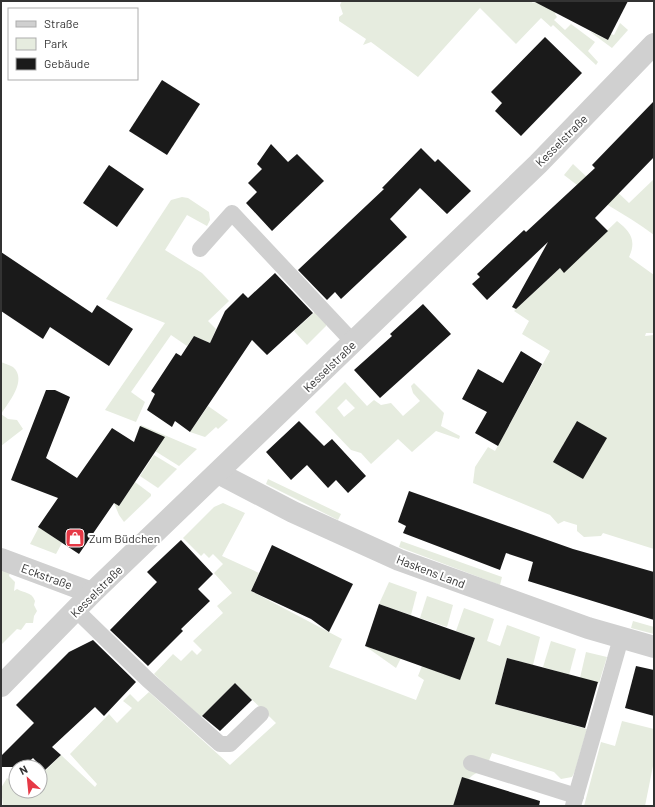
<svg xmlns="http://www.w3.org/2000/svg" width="655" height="807" font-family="Barlow,sans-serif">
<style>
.green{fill:#e6ecdf;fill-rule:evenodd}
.building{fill:#1a1a1a}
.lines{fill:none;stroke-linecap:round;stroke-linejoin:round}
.service{stroke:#d0d0d0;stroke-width:16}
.minor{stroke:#d0d0d0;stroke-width:22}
.labels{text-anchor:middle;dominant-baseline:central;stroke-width:4;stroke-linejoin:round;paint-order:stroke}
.street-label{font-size:12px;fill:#333;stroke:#fff}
.poi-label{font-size:12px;fill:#333;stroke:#fff;text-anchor:start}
</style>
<rect width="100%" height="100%" fill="#fff"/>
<g class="green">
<path d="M342,1h189l2,2 2,-2 21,11 -1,2 2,3 -3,3 11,10 6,-6 24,18 -7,9 10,11 -2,3 -43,-40 -2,2 -10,-9 -25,26 -36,-36 -62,69 -47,-35 -8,3 3,-6 -27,-18v-4l4,-3 -3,-9z"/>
<path d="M620,23l8,7 -16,18 -23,-17 19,9 3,-6 3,1z"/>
<path d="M573,164l17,16 6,-8 33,31 25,-24v56c-29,-22 -62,-37 -90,-60z"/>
<path d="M182,197l6,1 21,14 1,8 -3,6 -20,-11 -22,35 37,23 27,28 -21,20 8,8 -6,14 -16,-7 -7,10 -16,-11 -40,57 14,10 -9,20 -31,-12 60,-87 -59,-24 65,-99z"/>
<path d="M617,221c13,10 20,19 12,36l25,18v58h-8l-1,3 9,-1v214l-51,-16 -2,3 -17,1 -7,-6v-6l-13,-4 -6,3 -8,-9 -77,-32 2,-16 13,-20 7,4 55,-100 -28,-17 7,-13 -15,-10 46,-43 4,4z"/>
<path d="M316,311l1,4 9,8v3l-19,19 -13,-14z"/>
<path d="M1,362c4,2 9,3 12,5 15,13 -5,36 -12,47z"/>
<path d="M345,382l22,24 7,-6 7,5 10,-2 12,13 17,-15 -7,-8 -2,-7 3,-3 30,30 -3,13 19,10 -1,3 -23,-8 -24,21 -14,-13 -27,25 -10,-11 -10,-3 -36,-38zM346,399l9,9 -11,9 -7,-9z"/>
<path d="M208,406l20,14 -10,9 -2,-2 -11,10 -15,-5z"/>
<path d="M1,414l7,5 9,1 6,9 -22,17z"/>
<path d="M141,425l56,24 -18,17 -24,-15 5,-6 -22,-15z"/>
<path d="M154,455l23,14 -19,19 -18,-12z"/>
<path d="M268,479l73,35 -3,6 -72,-36z"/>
<path d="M135,482l16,12v2l-27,26 -5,-7 -5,-12 5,3z"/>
<path d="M223,503l22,10 -23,43 37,17 -8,18 91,48 -13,28 87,33 8,-20 -6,-4 4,-10 38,13 15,-41 -19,-7 8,-23 30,11 -7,22 13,5 7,-21 33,12 -7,28 -26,-7 -12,46 92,25 -12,42 -3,6 -11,2 -7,-7 -62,-19 -6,15 -13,7 -11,10v21h-459l-2,-18 6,-10 9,7v6h24v-21h6l15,-15 34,32 2,-3 -27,-30 39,-40 8,9 15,-15 -9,-7 7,-7 8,8 11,-10 81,73 46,-42 -41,-40 -34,34 -47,-43 19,-20 8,7 11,-11 5,5 5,-5 -9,-9 30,-28 -6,-7 15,-13 -18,-20 9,-9 -10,-10 -4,4 -5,-5 -3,3 -18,-18 31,-31z"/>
<path d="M39,527l23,16 -6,11 -26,-10z"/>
<path d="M401,541l101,36 -2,8 -101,-38z"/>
<path d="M1,561l10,7 -2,8 6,6 -1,9 3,-2c8,5 14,2 18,12l-1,4 3,6 -3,5 -1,7h-7l-5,7 -4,-1 -16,16z"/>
<path d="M389,582l28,10 -6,23 -32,-11z"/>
<path d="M427,596l26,9 -6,22 -27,-9z"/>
<path d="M633,621l21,6v7l-23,-6z"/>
<path d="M551,641l25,8 -7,26 -26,-8z"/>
<path d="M365,646l36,12 -5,10z"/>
<path d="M586,652l21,5 -8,26 -19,-5z"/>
<path d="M622,721l32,8v32l-9,45h-61l17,-64 14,4z"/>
</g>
<g class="building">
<path d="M533,1h95l-20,39z"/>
<path d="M545,37l37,36 -61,63 -26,-25 7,-8 -11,-11z"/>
<path d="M162,80l38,24 -33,51 -38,-24z"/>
<path d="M654,101v56l-59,61 13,13 -44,42 -4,-5 -44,41 -4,-2 36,-65 -61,58 -15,-16 8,-7 -3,-3 47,-44 2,2 69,-64 -3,-3z"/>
<path d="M271,144l17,18 9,-8 27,27 -52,50 -26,-28 11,-11 -9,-9 14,-14 -5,-5z"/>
<path d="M421,148l14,14 3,-3 33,32 -24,23 -27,-26 -30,31 17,18 -66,62 -6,-7 -8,8 -29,-30 86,-81 -2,-1z"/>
<path d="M109,165l35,24 -27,38 -34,-24z"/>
<path d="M1,252l91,61 5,-8 36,24 -24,37 -59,-39 -7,12 -42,-28z"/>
<path d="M275,273l38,40 -46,42 -15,-15 -62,92 -15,-11 -3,6 -25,-17 8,-16 -4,-3 25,-38 5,3 13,-20 16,7 15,-32 18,-18 5,5z"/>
<path d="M423,304l28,30 -71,64 -26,-28 38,-34 -2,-2z"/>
<path d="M521,351l21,13 -44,82 -23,-13 12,-21 -25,-13 16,-30 25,14z"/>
<path d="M46,390h9l15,7 -24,61 31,20 35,-50 22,14 6,-16 25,11 -46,69 -5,-3 -35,51 -41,-27 20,-29 -47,-18z"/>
<path d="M299,421l25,25 8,-7 34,37 -18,17 -12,-13 -8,8 -21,-23 -16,15 -25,-28z"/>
<path d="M577,421l30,17 -24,41 -30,-17z"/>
<path d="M409,491l164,58 81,23v48l-126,-39 5,-19 -27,-9 -6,17 -97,-37 3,-7 -8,-4z"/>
<path d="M181,540l32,34 -15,15 12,12 -29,28 2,2 -35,35 -38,-36 47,-48 -10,-10z"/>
<path d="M272,545l81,39 -24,48 -18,-13 -60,-28z"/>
<path d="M379,604l96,34 -15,42 -95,-34z"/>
<path d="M93,640l43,42 -32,34 -9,-9 -43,40 9,8 -16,15 -12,-12 -10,9h-22v-11l33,-33 -18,-18 53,-53z"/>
<path d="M507,658l91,24 -13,46 -90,-24z"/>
<path d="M636,666l18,4v46l-29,-8z"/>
<path d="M235,683l17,17 -32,31 -18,-15z"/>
<path d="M462,777l78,24 -1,5h-86z"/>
</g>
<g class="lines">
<g class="service">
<path d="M200,249l32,-36 121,129"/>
<path d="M76,610l72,70 72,64h10l31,-30"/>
<path d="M471,763l105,33"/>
<path d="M573,806l48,-168"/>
</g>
<g class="minor">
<path d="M218,473l75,39 106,48 189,68 66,19"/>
<path d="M1,559l91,34"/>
<path d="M1,686l91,-93 446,-429 116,-120"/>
</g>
</g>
<defs>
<symbol id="shop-square" viewBox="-11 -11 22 22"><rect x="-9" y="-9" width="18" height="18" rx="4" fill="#e63946" stroke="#fff"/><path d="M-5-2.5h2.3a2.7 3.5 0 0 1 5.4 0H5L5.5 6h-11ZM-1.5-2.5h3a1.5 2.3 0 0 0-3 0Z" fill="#fff"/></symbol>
</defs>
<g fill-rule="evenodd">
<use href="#shop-square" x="64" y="527" width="22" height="22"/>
</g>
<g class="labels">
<g class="street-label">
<text transform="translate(561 140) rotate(-45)">Kesselstraße</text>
<text transform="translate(329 366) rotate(-44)">Kesselstraße</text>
<text transform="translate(431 571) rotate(21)">Haskens Land</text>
<text transform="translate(47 576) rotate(20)">Eckstraße</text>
<text transform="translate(96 591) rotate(-45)">Kesselstraße</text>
</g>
<g class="poi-label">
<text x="89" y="538">Zum Büdchen</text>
</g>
</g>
<rect width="655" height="807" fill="none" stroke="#333333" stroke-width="4"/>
<rect x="8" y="8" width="130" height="72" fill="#ffffff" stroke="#adadad"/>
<rect x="16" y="21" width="20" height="6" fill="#d0d0d0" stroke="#adadad"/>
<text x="44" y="28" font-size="12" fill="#333333">Straße</text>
<rect x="16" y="38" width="20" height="12" fill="#e6ecdf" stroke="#adadad"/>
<text x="44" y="48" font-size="12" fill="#333333">Park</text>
<rect x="16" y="58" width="20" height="12" fill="#1a1a1a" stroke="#adadad"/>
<text x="44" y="68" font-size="12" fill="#333333">Gebäude</text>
<g transform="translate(28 779) rotate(333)"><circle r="19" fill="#ffffff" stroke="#adadad"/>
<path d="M0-3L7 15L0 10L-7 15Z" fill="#e63946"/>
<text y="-6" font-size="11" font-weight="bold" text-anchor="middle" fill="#333333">N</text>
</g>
</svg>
